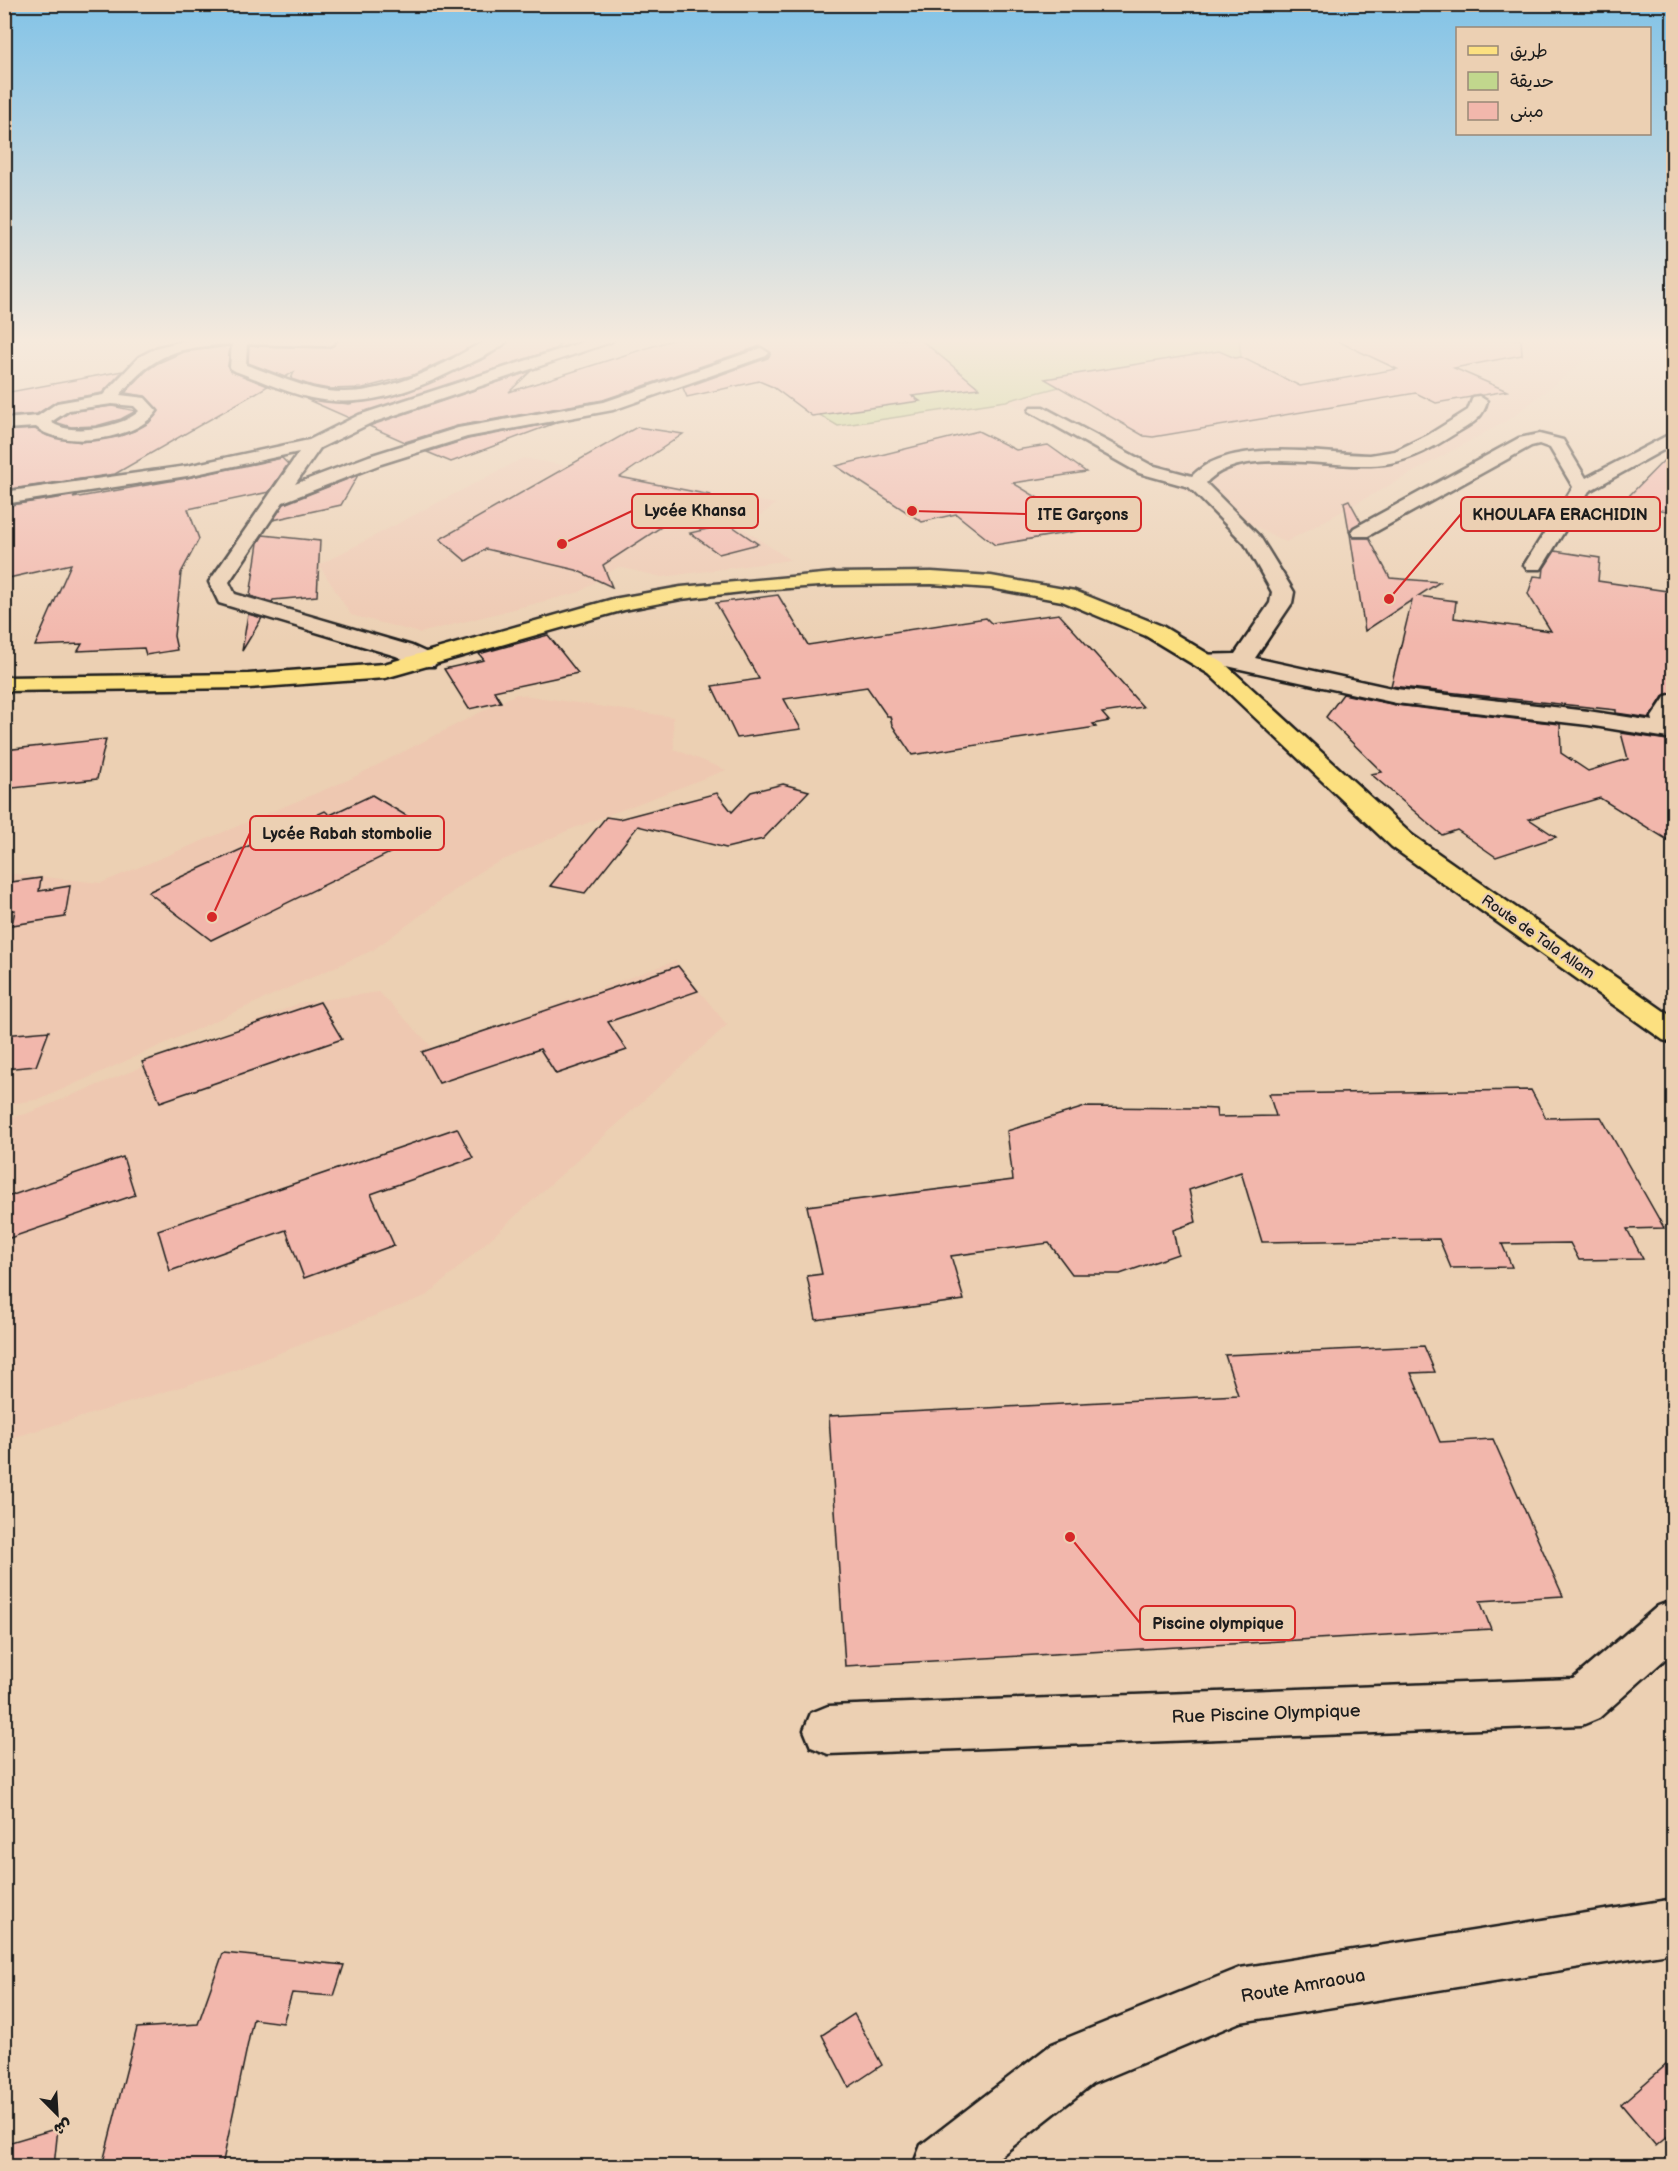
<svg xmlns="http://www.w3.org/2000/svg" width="1678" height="2171" font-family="'Balsamiq Sans','Playpen Sans Arabic',sans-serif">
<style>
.built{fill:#eec8b1}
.green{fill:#c1d78d;stroke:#6e7a54;stroke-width:1.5}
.building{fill:#f2b7ac;stroke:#1c1c1c;stroke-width:1.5}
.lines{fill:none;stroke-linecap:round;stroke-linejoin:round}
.minor-casing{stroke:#1c1c1c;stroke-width:5}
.major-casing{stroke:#1c1c1c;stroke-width:5}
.minor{fill:#ecd0b3;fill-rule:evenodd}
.major{fill:#fce080;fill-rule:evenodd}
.labels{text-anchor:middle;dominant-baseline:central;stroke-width:4.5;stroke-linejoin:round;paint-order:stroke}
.street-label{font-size:15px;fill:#1c1c1c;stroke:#ecd0b3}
.near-street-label{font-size:18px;fill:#1c1c1c;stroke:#ecd0b3}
.leader{fill:none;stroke:#d62828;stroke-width:2}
.callout-dot{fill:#d62828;stroke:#ecd0b3;stroke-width:2}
.callout{fill:#ecd0b3;stroke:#d62828;stroke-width:2}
.callout-label{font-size:16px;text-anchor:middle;font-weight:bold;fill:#1c1c1c}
</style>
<rect width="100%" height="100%" fill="#ecd0b3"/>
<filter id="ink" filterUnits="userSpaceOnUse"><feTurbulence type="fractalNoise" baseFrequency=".0167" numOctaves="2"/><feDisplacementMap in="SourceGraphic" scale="12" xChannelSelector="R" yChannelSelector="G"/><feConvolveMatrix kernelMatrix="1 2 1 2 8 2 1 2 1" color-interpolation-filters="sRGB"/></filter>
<g filter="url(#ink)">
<g class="built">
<path d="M1239,339h344l20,7 -93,73 -224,123 -280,-141 53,-14 182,-30z"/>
<path d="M523,458l253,46 -34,24 48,32 -128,17 -44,-10 -38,25 -160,41 -69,-18 -32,-50z"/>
<path d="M516,694l157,23 1,32 52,21 -157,60 -85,39 -111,81 -332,149 -36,6v-232l96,10 247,-103z"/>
<path d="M675,961l52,64 -299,270 -198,77 -225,68v-322l21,-4 274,-111 79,-11 55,57z"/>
</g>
<path class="green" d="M868,339h371l2,18 -182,30 -53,14 -168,25 -65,-39z"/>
<g class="building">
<path d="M339,339h151l-77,36 -50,13 -34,1 -16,-3 -22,-7 3,-7 -9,5 -37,-14 1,-17 79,2 7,-3z"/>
<path d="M511,339h54l-10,10 -206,69 -43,-19 43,5 56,-11 81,-35z"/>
<path d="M675,339h245l59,49 -67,8 8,5 -108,15 -39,-29 -14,-6 -72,16 -4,-9 85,-30 3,-5 -11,-7 -157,54 -146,26 -52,16 -36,-16 162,-55 -22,21z"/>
<path d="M1333,339h188l1,16 -68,13 53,23 -71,12 -20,-10 -263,44 -9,-1 -99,-57 174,-28 16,7 6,-1 59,29 97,-17z"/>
<path d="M230,346l-2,21 2,4 38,15 -153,88 -111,16v-59l31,-2 13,7 33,6 36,-5 17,-6 15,-8 10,-12 -14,-15 -20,-3 21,-22 12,-8 25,-11z"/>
<path d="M123,371l-21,22 -45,8 -20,13 -33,3v-24z"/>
<path d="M112,406l24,5 -15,8 -25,7 -25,1 -16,-5 15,-10z"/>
<path d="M558,422l-107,40 -24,-10 41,-13z"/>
<path d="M637,427l46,7 -63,43 90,18 -107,70 9,22 -36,-17 -90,-21 -20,12 -26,-22z"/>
<path d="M978,431l38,19 32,-5 38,27 -73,11 76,46 -94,16 -39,-31 -34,8 -86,-56z"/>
<path d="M1673,451l-6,60 -46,-7z"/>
<path d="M282,458l6,6 -19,28 -81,17 11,30 -18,34 -7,63 3,14 -31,5 -2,-7 -66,3 4,-7 -47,2 36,-82 -67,15v-73l74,-11 -5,3 114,-20z"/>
<path d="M358,475l-17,30 -68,15 11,-16z"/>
<path d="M1349,500l12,22 -12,9 -5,-29z"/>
<path d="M729,524l29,20 -39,10 -29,-21z"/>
<path d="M1350,534l4,4h15l21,40 50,4 -22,14 38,5 -2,17 97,13 -23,-37 6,-18 9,1 1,-9 11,-17 45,7 -2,23 76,11v100l-10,3 -14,23 -34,-5v-3l-225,-24 21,-86 -47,31z"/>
<path d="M263,535l57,6 -3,55 -44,4 -1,2 -22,-6 8,-53z"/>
<path d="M778,595l30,50 178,-27 5,5 68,-9 84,93 -41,6 7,8 -16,3 3,3 -184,28 -20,-30 -2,-9h-3l-20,-29 -83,12 17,30 -64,9 -25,-52 47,-7 -43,-76z"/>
<path d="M248,614l14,4 -20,33z"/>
<path d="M548,635l30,38 -84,18 7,11 -32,7 -25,-40 40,-9 -5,-6z"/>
<path d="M1343,694l53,11 164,19 1,29 27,18 40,-12 -7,-26 53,8v103l-74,-46 -71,21 27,18 -60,20 -39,-27 -15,5 -71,-61 11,-2 -56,-55z"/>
<path d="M106,739l-9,40 -93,10v-39z"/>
<path d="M783,784l26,7 -46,48 -37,9 -88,-22 -53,67 -35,-7 56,-69 13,2 98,-26 15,19 19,-20z"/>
<path d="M372,795l61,37 -222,108 -63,-48 177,-81 5,4z"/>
<path d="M41,878l-2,13 31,-5 -5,31 -53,8 3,-15 -11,1v-28z"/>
<path d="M678,966l20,25 -90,31 19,28 -71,24 -16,-25 -101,34 -17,-31z"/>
<path d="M320,1002l22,37 -182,63 -18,-40z"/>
<path d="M49,1031l-13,35 -32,3v-34z"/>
<path d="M1531,1090l15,28 55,-1 63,111 -37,1 16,30 -64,1 -9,-17 -68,1 10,23 -61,1 -12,-29 -177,3 -21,-70 -52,18 7,32 -23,8 5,24 -58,20h-48l-23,-31 -98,13 13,44 -148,20 -9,-44 15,-2 -15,-68 206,-26 -6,-49 78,-24 112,1 19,1 1,8 59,-1 -7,-22z"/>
<path d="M457,1128l16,30 -102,36 23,51 -90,33 -18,-48 -116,41 -12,-41z"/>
<path d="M123,1157l12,38 -131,45v-42z"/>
<path d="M1424,1346l11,26 -24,1 29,69 53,-3 70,157 -83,5 11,28 -646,37 -16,-250 409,-21 -13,-40z"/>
<path d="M223,1953l121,12 -10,31 -42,-3 -9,30 -30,-4 -31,147h-120l35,-138 61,-4z"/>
<path d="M854,2014l28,51 -33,22 -27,-52z"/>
<path d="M1674,2058v73l-18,15 -35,-42z"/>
<path d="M58,2128l-4,38h-50v-22z"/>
</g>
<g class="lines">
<defs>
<g id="minor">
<path d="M193,339h144l-4,5 -5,2 -81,-2 -1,21c22,7 43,17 66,23 46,12 92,-5 133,-25 21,-11 40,-26 64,-24 -11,13 -37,23 -52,30 -46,23 -94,40 -146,29 -27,-6 -53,-19 -79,-28l-2,-3 2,-23c-53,3 -77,8 -112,51l25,3 12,13c-20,29 -94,39 -121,16l-32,2v-10l34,-3 19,-13 46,-8 36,-38 19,-10zM112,404l22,2 5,5c-15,16 -70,26 -88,11l18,-12z"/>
<path d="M592,339h22l-3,3 -240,81 -51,25 -25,36 74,-28 89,-28 146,-26 152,-52 5,-2 8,5 -3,3 -153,54 -146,27 -86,27 -98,38 -54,80 6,12 177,52 22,10 3,5 -3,5h-16l-22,-10 -177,-53 -10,-21 90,-130 -112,24 -183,28v-12l183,-26 122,-26 50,-25z"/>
<path d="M1479,396l8,5c-4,19 -18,24 -34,34 -19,12 -40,24 -63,28 -51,10 -147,-21 -184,20l54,54 34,55 -2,11 -37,55 141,31 192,22 65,10 -1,-4 14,-21 8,-2v45l-86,-14 -192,-22 -169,-37 -32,-1 -3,-5 3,-5 40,-1 35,-51 2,-11 -27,-48 -56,-57 -50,-14 -110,-62 2,-4h12l108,58 41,11c37,-39 128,-22 178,-21l25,-4 33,-16 40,-25 5,-13z"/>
<path d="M1674,432v12l-85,47 -48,78h-14l-3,-4 49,-78 -23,-39 -11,-4 -8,2 -163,90h-14l-3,-4 3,-4 165,-90 20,-4 24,6 23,38z"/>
<path d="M1674,1600v51l-75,67 -17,7 -754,29 -17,-7 -7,-17 7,-17 17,-7 745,-27 85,-73z"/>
<path d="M1674,1899v53l-434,70 -148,62 -104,82h-75l8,-21 131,-101 188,-76z"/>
</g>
<path id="major" d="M932,572l59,4 84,15 87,35 63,38 187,171 262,183v25l-11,-3 -271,-193 -183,-173 -63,-38 -84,-35 -71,-13 -59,-4 -98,1 -75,5 -78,9 -57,11 -239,68 -137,10 -244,3v-14l244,-3 136,-10 229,-65 68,-12 153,-14z"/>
</defs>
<use href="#minor" class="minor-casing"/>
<use href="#major" class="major-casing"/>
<use href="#minor" class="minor"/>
<use href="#major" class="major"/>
</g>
</g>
<linearGradient id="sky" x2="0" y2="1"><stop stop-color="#82c3e7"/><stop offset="0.53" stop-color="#f6eadd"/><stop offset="1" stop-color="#f6eadd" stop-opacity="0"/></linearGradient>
<rect width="1678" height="643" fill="url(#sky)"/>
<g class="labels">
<g class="street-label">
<text transform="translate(1538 937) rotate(35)">Route de Tala Allam</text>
</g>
<g class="near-street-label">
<text transform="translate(1266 1714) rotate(-2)">Rue Piscine Olympique</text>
<text transform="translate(1303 1986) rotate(-10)">Route Amraoua</text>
</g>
</g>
<path class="leader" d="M562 544L632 511M1389 599L1461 514M912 511L1026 514M212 917L250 833M1070 1537L1140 1623"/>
<g class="callout-dot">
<circle cx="562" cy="544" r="6"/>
<circle cx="1389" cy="599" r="6"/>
<circle cx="912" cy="511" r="6"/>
<circle cx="212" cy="917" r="6"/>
<circle cx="1070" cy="1537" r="6"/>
</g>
<g class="callout">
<rect x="632" y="494" width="126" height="34" rx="6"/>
<rect x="1461" y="497" width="199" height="34" rx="6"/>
<rect x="1026" y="497" width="115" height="34" rx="6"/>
<rect x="250" y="816" width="194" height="34" rx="6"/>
<rect x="1140" y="1606" width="155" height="34" rx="6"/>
</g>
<g class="callout-label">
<text x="695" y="516">Lycée Khansa</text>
<text x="1560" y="520">KHOULAFA ERACHIDIN</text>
<text x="1083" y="520">ITE Garçons</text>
<text x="347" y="839">Lycée Rabah stombolie</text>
<text x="1218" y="1629">Piscine olympique</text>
</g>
<rect width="1678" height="2171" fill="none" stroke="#ecd0b3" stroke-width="24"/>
<rect x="12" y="12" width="1654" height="2147" fill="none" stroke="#1c1c1c" stroke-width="2" filter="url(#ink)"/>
<rect x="1456" y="27" width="195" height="108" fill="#ecd0b3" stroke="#998877" stroke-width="1.5"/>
<rect x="1468" y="46" width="30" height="9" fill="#fce080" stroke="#998877" stroke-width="1.5"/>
<text x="1510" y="57" font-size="18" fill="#1c1c1c">طريق</text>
<rect x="1468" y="72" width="30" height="18" fill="#c1d78d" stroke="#998877" stroke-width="1.5"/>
<text x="1510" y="87" font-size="18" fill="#1c1c1c">حديقة</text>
<rect x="1468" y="102" width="30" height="18" fill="#f2b7ac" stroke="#998877" stroke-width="1.5"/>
<text x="1510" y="117" font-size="18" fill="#1c1c1c">مبنى</text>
<g transform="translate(57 2114) rotate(156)" stroke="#ecd0b3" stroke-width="4.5" paint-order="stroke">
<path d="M0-4.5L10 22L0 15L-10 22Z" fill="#1c1c1c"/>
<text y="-9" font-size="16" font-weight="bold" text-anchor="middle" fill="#1c1c1c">ش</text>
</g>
</svg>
